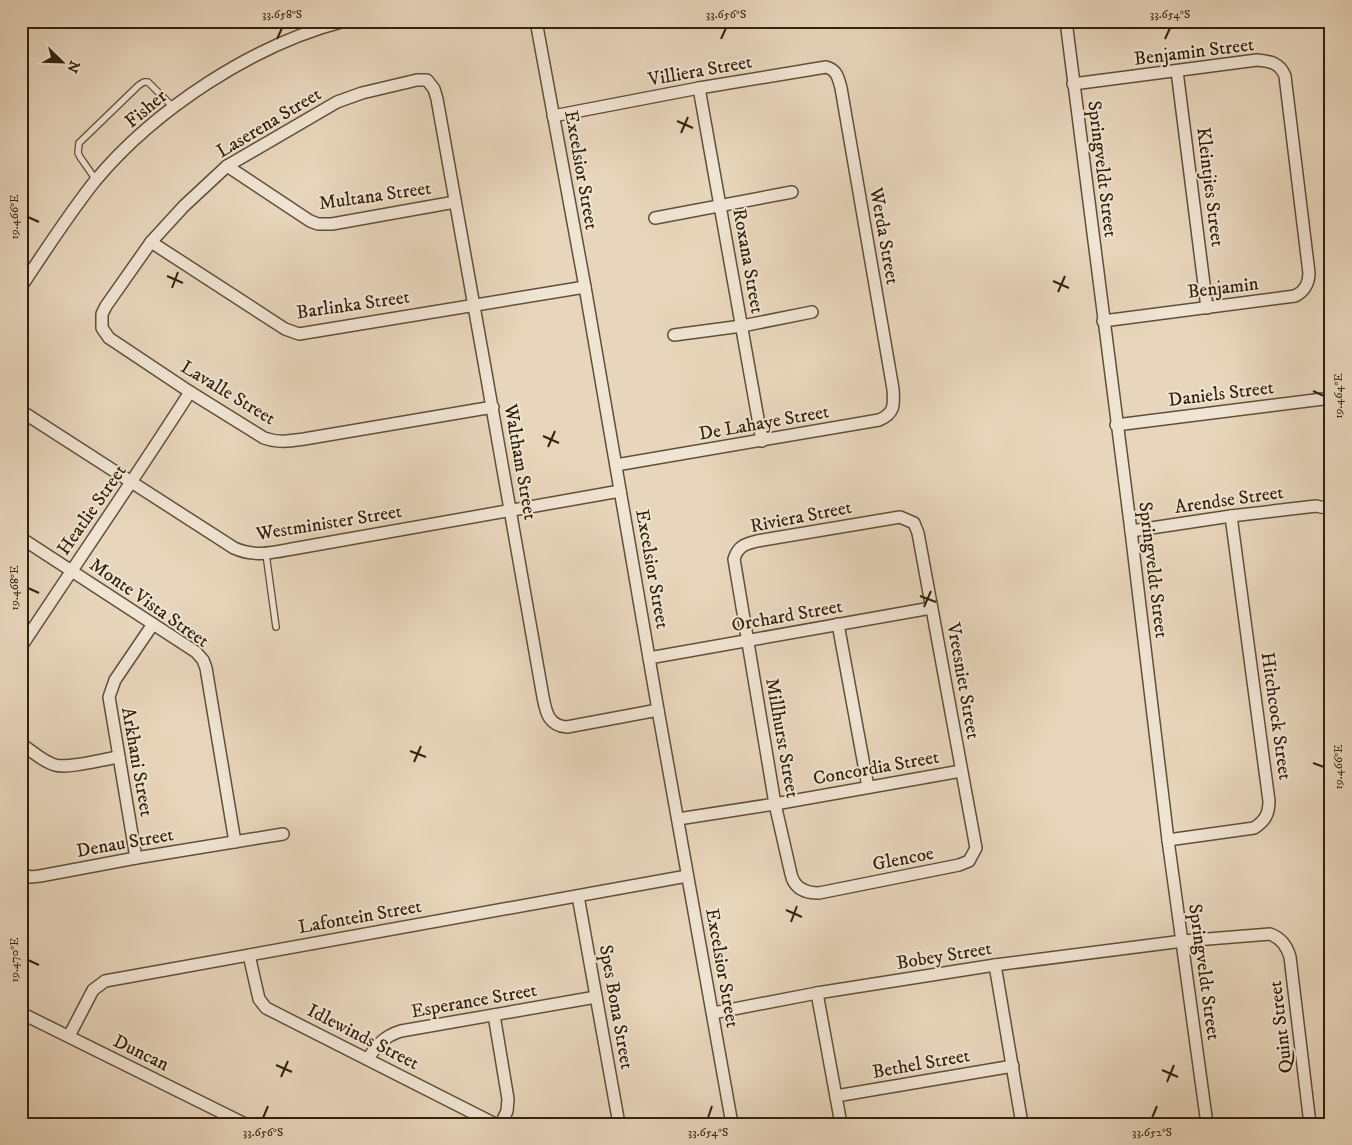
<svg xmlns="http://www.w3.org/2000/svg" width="1352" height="1145" font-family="'IM FELL DW Pica',serif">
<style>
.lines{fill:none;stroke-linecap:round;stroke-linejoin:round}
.lane-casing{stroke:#604f38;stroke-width:8}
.street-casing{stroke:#604f38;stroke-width:14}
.lane{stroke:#f0e4d3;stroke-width:5.5}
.street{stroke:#f0e4d3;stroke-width:11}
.ticks{fill:none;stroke:#32220c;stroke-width:2}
.labels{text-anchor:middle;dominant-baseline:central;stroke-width:4;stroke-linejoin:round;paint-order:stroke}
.street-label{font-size:19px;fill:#32220c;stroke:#f0e4d3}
.neatline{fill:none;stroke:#32220c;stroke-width:2}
.ticks-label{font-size:12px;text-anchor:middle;fill:#32220c}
</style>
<rect width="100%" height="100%" fill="#e8d6bc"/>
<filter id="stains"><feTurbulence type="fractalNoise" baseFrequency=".004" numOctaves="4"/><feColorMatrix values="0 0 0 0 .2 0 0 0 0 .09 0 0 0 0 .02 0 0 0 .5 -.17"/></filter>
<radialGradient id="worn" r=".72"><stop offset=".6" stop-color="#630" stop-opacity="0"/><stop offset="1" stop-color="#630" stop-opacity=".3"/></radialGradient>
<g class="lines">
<defs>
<g id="lane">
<path d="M96,180l-16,-23 -2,-4 1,-10 60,-58 5,-3h4l26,26"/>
<path d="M266,554l10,73"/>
</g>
<g id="street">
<path d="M536,21l49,266 73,423 74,414"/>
<path d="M1066,21l65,510 37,309 39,284"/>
<path d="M1177,71l30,237"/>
<path d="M1073,84l184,-24c13,1 23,3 28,16l24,197c0,10 -5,19 -14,23l-192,25"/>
<path d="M699,88l63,353"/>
<path d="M553,116l146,-28 127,-21c11,3 12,10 15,21l52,301c1,16 2,24 -14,31l-263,45"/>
<path d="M227,166l83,55 8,3h14l123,-22"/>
<path d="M655,218l137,-26"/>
<path d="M151,242l134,87 14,5 286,-47"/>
<path d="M21,287c24,-36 47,-72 74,-106 60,-72 159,-137 250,-160"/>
<path d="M674,335l68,-9 70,-14"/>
<path d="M493,407l-189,32c-14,2 -26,4 -40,-1l-74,-46 -81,-54 -7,-10v-14l4,-8 45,-64 33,-36 43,-40 110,-64 25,-9 55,-13h10l7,9 3,10c36,199 71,399 106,598 3,16 6,29 24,30l91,-17"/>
<path d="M21,411l213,137c20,9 37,5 58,1l328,-58"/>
<path d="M1116,425l215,-27"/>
<path d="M900,517l14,6 4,10 58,315 -7,13 -10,4 -140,28c-14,0 -25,-5 -28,-19l-16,-70 -41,-245c4,-13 11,-15 23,-18z"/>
<path d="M1131,531l100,-15 85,-10 10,2 5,3"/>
<path d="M21,538l175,114 7,8 3,8 29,174"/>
<path d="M838,624l30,163"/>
<path d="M21,647c56,-85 114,-169 169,-255"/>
<path d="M649,658l282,-50"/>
<path d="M21,744c10,6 22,18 34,21 13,4 49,-6 64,-8"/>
<path d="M678,819l97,-15 186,-33"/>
<path d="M1168,840l86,-12c11,-7 15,-14 15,-27l-38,-285"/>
<path d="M136,858l-27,-161 6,-17 38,-56"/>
<path d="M21,874l10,3 9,-1 96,-18 147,-24"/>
<path d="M578,896l41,228"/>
<path d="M249,955l10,44 7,9 229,116"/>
<path d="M995,965l27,159"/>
<path d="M817,993l24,131"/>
<path d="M21,1013l224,111"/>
<path d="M713,1013l104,-20 178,-28 188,-24 87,-7c11,4 17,12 20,23l20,167"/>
<path d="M494,1015l14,84 -1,12 -6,13"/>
<path d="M69,1036l24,-46 12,-9 582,-105"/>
<path d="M368,1059c9,-15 17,-23 33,-28l195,-34"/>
<path d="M836,1096l177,-30"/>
</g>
</defs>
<use href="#lane" class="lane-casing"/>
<use href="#street" class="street-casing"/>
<use href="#lane" class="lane"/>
<use href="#street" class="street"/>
</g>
<path class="ticks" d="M277,39l5,-11M721,39l5,-11M1165,39l5,-11M677,121l16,7M681,133l7,-16M28,217l11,5M167,276l16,7M1053,281l16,7M172,288l6,-16M1058,292l7,-16M1313,391l11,5M543,436l16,7M548,447l7,-16M28,588l11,5M920,596l16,6M924,607l7,-16M410,751l16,6M414,762l7,-16M1313,763l11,4M786,910l16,7M791,922l6,-16M28,960l11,5M276,1065l16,7M1162,1070l16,7M281,1077l7,-16M1167,1082l7,-17M263,1118l5,-12M708,1118l4,-12M1152,1118l5,-12"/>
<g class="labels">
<g class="street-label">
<text transform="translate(1194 52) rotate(-7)">Benjamin Street</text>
<text transform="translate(700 71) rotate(-10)">Villiera Street</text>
<text transform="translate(146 109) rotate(-40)">Fisher</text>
<text transform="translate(269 123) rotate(-31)">Laserena Street</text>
<text transform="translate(1102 169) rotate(83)">Springveldt Street</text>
<text transform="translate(581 170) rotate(80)">Excelsior Street</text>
<text transform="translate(1210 187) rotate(83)">Kleintjies Street</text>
<text transform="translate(375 196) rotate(-8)">Multana Street</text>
<text transform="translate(884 236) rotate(80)">Werda Street</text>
<text transform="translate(748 261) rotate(80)">Roxana Street</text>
<text transform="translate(1223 288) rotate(-7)">Benjamin</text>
<text transform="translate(353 305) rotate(-8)">Barlinka Street</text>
<text transform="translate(228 393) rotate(31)">Lavalle Street</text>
<text transform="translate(1221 394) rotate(-7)">Daniels Street</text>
<text transform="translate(764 423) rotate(-10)">De Lahaye Street</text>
<text transform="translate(520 462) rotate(80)">Waltham Street</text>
<text transform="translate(1229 500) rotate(-8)">Arendse Street</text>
<text transform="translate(92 510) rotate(-55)">Heatlie Street</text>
<text transform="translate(801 517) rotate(-11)">Riviera Street</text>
<text transform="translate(329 523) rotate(-9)">Westminister Street</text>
<text transform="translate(652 569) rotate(80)">Excelsior Street</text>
<text transform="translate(1153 570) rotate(83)">Springveldt Street</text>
<text transform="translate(149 603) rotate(35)">Monte Vista Street</text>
<text transform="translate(787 616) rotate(-10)">Orchard Street</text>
<text transform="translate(963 681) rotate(80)">Vreesniet Street</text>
<text transform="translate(1276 716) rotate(82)">Hitchcock Street</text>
<text transform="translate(782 738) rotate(80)">Millhurst Street</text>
<text transform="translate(137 762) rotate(80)">Arkhani Street</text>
<text transform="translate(876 768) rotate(-10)">Concordia Street</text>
<text transform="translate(125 843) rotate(-10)">Denau Street</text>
<text transform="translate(903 859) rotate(-11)">Glencoe</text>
<text transform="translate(360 917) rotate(-10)">Lafontein Street</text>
<text transform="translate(944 956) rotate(-9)">Bobey Street</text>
<text transform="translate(722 968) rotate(80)">Excelsior Street</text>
<text transform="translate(1204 972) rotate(82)">Springveldt Street</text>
<text transform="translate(474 1001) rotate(-10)">Esperance Street</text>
<text transform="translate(616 1007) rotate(80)">Spes Bona Street</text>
<text transform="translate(1281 1027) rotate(-97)">Quint Street</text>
<text transform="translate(363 1037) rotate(27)">Idlewinds Street</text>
<text transform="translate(141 1053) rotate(26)">Duncan</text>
<text transform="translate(921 1064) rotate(-10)">Bethel Street</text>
</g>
</g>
<rect width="1352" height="1145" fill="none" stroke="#e8d6bc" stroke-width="55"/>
<g transform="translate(62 62) rotate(113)" stroke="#f0e4d3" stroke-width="4" paint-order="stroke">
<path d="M0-4L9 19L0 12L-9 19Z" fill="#32220c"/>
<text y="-8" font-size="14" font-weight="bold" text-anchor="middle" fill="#32220c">N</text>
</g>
<rect x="28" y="28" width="1296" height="1090" class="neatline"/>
<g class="ticks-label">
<text x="282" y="18">33.658°S</text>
<text x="726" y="18">33.656°S</text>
<text x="1170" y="18">33.654°S</text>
<text transform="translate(14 217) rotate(-90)" y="4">19.466°E</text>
<text transform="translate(1338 396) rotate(-90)" y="4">19.464°E</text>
<text transform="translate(14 588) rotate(-90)" y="4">19.468°E</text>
<text transform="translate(1338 767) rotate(-90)" y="4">19.466°E</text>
<text transform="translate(14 960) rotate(-90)" y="4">19.470°E</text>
<text x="263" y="1136">33.656°S</text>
<text x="708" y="1136">33.654°S</text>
<text x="1152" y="1136">33.652°S</text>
</g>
<rect width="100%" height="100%" filter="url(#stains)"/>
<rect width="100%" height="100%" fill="url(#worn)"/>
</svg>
